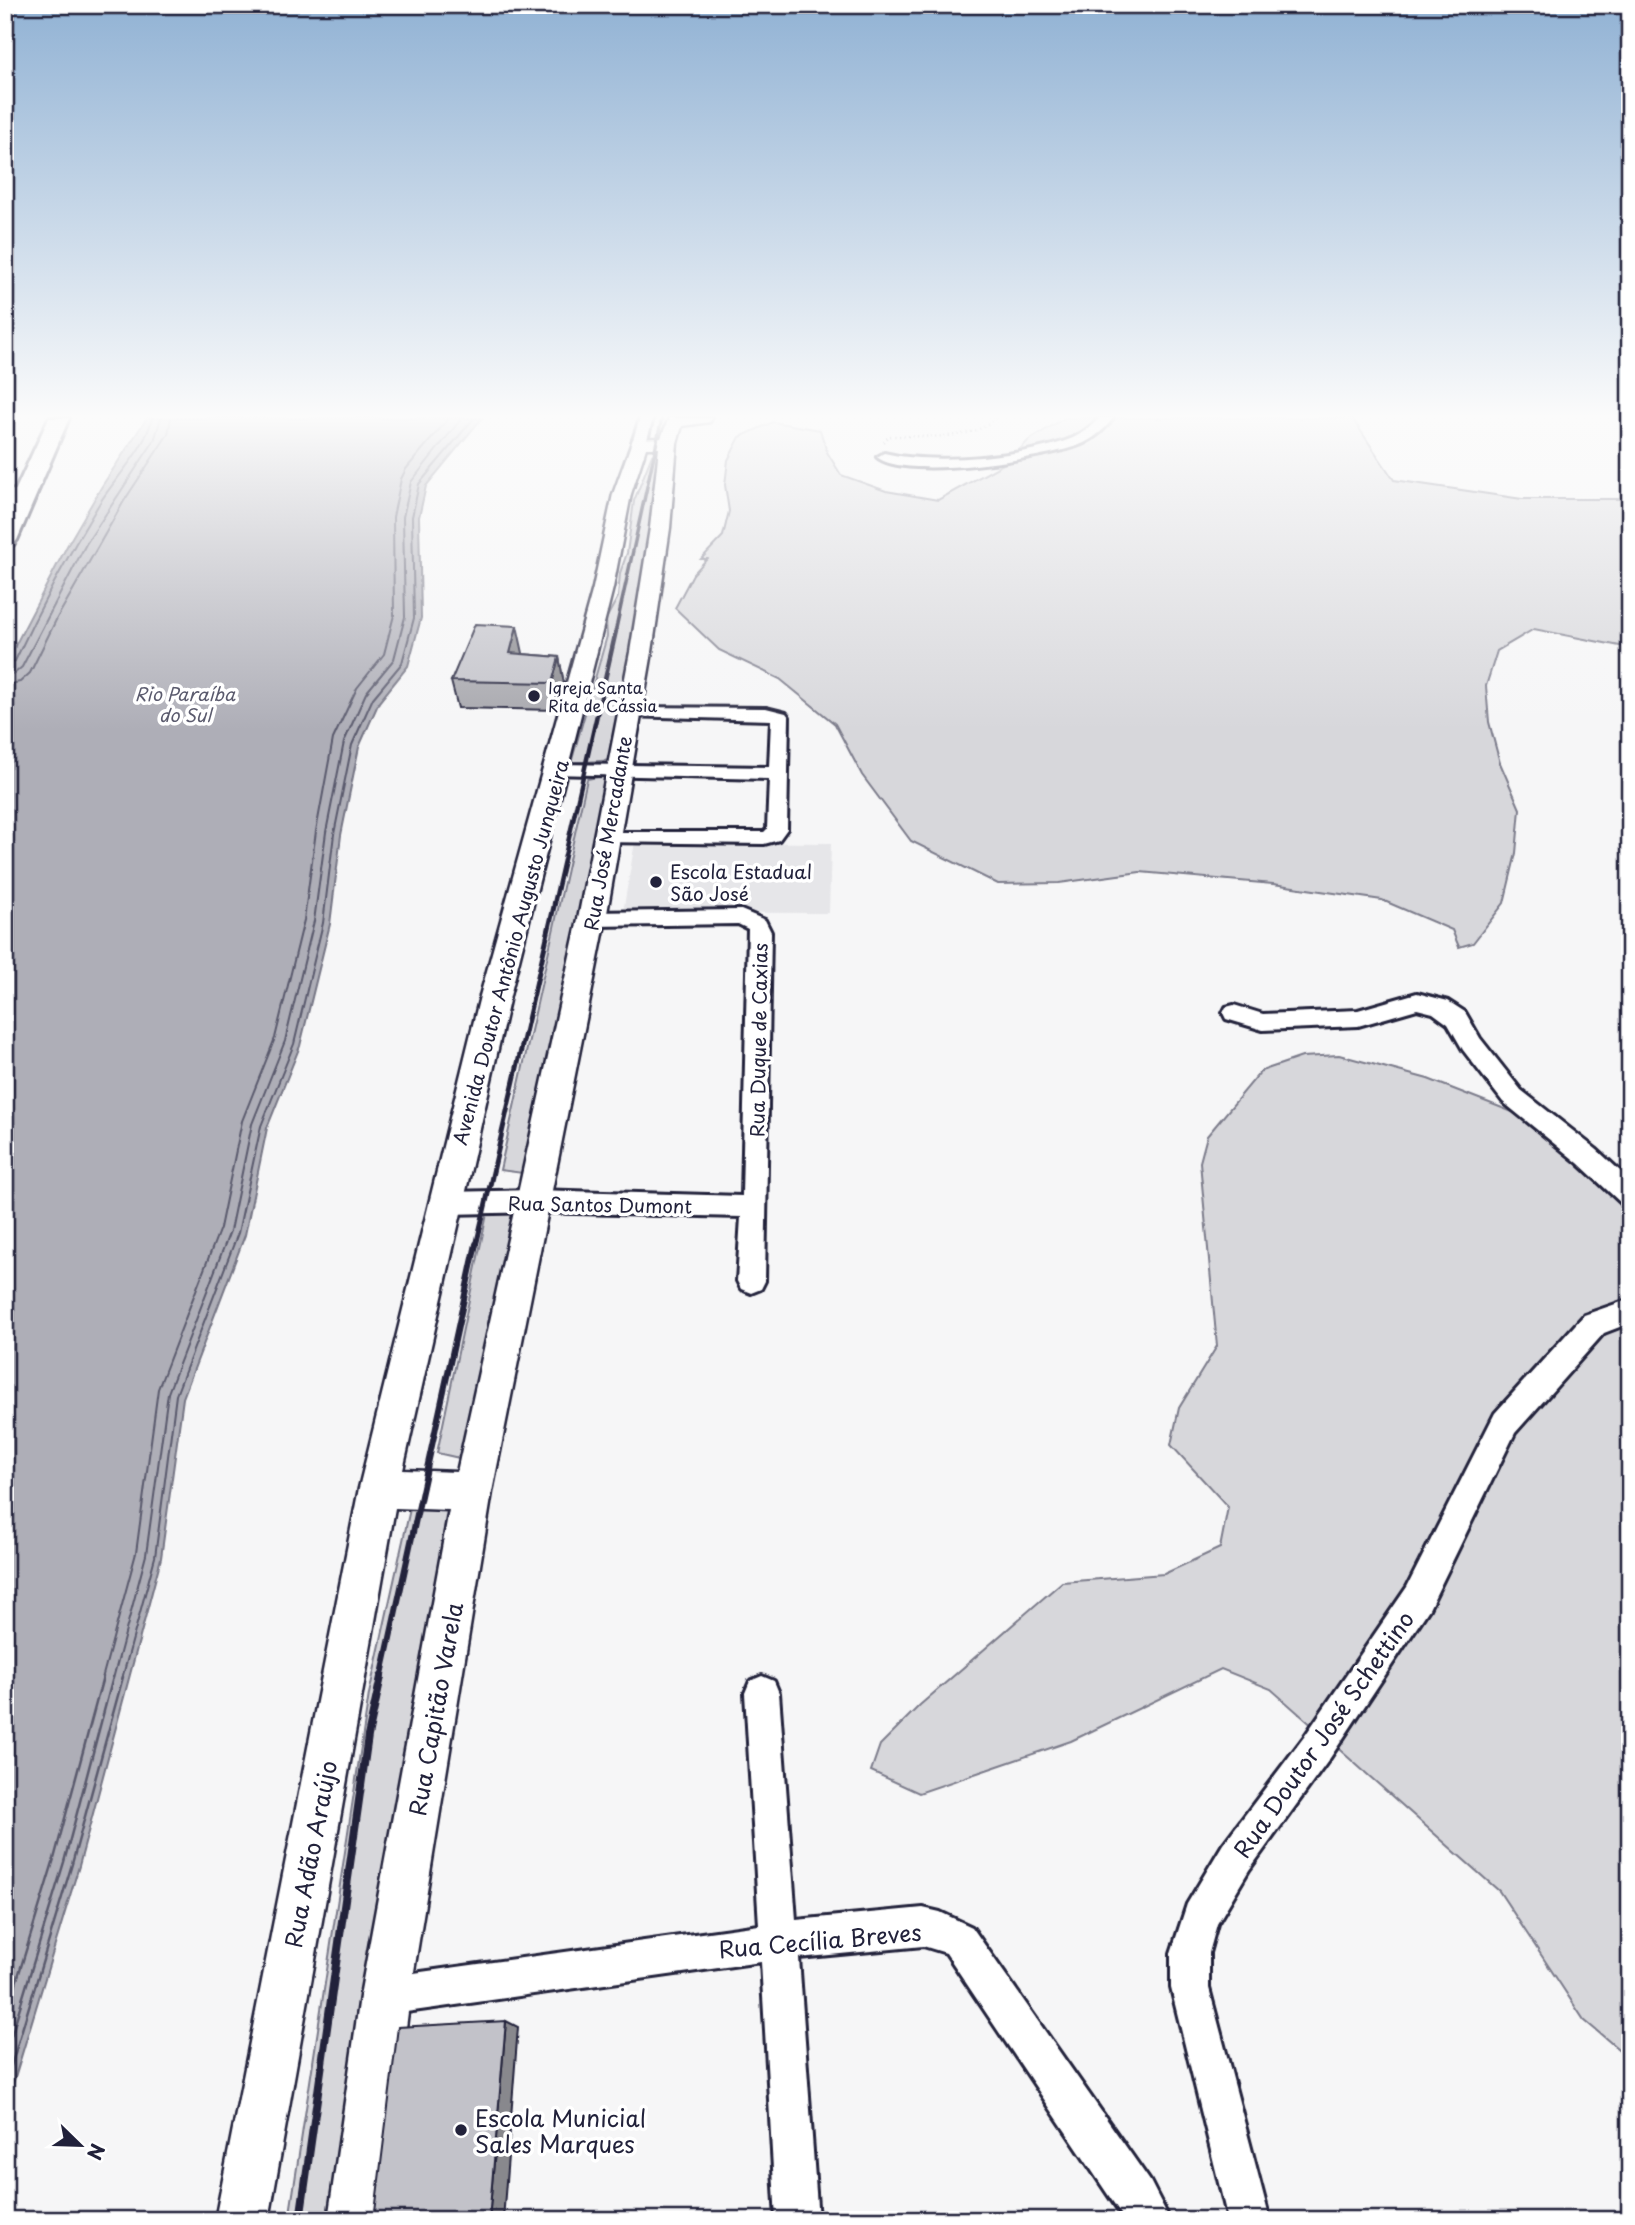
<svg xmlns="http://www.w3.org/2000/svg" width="1635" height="2225" font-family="'Playpen Sans',sans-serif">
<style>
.built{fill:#e6e6e9}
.green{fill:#d7d7db;stroke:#7c7c8b;stroke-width:2}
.water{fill:#aeaeb7;stroke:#767685;stroke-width:2}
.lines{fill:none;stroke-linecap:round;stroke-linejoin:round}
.shore-far1{stroke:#5a5a6d;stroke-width:2}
.shore{stroke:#5a5a6d;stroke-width:2.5}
.minor-casing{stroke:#22223b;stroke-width:6}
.tertiary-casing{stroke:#22223b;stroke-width:5}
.trunk-casing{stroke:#22223b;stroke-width:6}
.path{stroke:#22223b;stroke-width:2.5;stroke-dasharray:1 3.5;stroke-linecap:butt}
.minor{fill:#fff;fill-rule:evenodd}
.tertiary{fill:#fff;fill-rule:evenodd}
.trunk{fill:#fff;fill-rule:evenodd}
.rail-far4{stroke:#22223b;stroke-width:3.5}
.rail-far3{stroke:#22223b;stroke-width:4.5}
.rail-far2{stroke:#22223b;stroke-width:5}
.rail-far1{stroke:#22223b;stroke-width:6}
.rail{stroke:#22223b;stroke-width:8}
.wall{fill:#a7a7ad;stroke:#22223b;stroke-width:2}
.shaded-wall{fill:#88888d;stroke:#22223b;stroke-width:2}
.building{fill:#c2c2c9;stroke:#22223b;stroke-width:2}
.poi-dot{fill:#22223b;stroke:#fff;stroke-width:2.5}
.labels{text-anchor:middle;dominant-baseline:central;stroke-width:7;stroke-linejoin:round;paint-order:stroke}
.far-poi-label{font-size:16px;fill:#22223b;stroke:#fff;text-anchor:start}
.far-water-label{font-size:18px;font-style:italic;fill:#5a5a6d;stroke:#fff}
.street-label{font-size:19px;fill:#22223b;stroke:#fff}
.poi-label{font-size:19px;fill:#22223b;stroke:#fff;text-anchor:start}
.near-street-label{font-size:23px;fill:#22223b;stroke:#fff}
.near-poi-label{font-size:23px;fill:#22223b;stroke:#fff;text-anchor:start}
</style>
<rect width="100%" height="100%" fill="#f6f6f7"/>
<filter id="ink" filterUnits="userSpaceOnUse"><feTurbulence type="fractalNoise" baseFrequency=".0143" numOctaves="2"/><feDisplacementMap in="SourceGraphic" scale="14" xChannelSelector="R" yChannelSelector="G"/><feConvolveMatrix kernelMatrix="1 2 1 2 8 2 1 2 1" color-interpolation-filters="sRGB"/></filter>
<g filter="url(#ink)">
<path class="built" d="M635,842l196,1 -2,70 -206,-1z"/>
<g class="green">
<path d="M1065,418h287l42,62 128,19h108v149l-96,-19 -37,22 -11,35 3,36 11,41 20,46 -4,44 -12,50 -31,40 -14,4 -7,-17 -70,-30 -109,-16 -133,-12 -81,11 -61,1 -87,-43 -49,-66 -27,-51 -55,-45 -61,-29 -44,-42 18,-34 14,-15h-6l22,-23 6,-25 -4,-26 3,-25 12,-23 33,-15 47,8 7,22 14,23 45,16 52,9 69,-38 22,-22z"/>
<path d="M668,452l-53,308 -44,3 36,-127 -1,-17 12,-22 2,-24 7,-20 7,-52 18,-46z"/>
<path d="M614,774l-84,400 -30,-4 87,-391z"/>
<path d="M1339,1055l89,24 110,43 92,89v848l-46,-39 -85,-129 -228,-202 -50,-20 -150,72 -152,52 -48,-22 9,-26 40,-40 142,-123 102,-8 56,-26 8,-41 -57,-62 8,-37 38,-62 -17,-184 7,-26 54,-65 41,-14z"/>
<path d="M528,1206l-60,254 -31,-7 51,-244z"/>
<path d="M410,1509h37l-105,711h-53l80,-526z"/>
</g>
<path class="water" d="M147,418h335l-56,68 -7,31 2,101 -13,48 -29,36 -20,45 -18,88 -11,89 -30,122 -33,82 -22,107 -62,163 -22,160 -82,308 -74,244v-1445l62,-119 35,-60z"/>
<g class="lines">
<g class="shore-far1">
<path d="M5,666l10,-5c25,-54 53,-106 84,-157 17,-28 46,-53 53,-86"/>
<path d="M5,675l10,-2 7,-6 64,-123 68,-103 7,-23"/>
<path d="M5,685l15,-3 10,-9 27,-55 67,-117 44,-67 3,-16"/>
<path d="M102,1679l34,-126 22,-164 62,-161 22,-107 33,-83 29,-118 12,-89 17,-92 24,-51 27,-34 10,-39 -1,-98 8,-38 5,-10 43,-51"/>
<path d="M113,1679l33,-124 22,-162 62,-162 22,-107 33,-83 29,-120 12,-89 18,-90 22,-49 28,-34 11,-42 -2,-100 8,-35 51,-64"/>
<path d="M122,1679l33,-122 21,-162 62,-162 23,-107 33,-82 29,-121 11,-89 18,-89 21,-47 29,-35 12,-45 -2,-101 7,-33 55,-66"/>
</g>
<g class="shore">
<path d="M5,2019l49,-160 49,-182"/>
<path d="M5,2056l59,-194 49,-185"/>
<path d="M5,2086l67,-222 51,-187"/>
</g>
<defs>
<g id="minor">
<path d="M640,418h13l-7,25 -7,4 -7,-4z"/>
<path d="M1099,418h14c-7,10 -17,19 -29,25 -32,15 -180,38 -207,14l7,-4c48,12 143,4 189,-15 10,-5 19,-12 26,-20z"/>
<path d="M25,489l5,1 2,3 -2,3 -25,3v-8z"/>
<path d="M630,707l136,1 20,5 3,4 -2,112 -8,11 -15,4 -166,-2 -3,-4 3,-4 7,-2h159l3,-3 2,-50 -219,-5 -2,-4 9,-6 212,3 2,-47 -147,-4 -3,-4z"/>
<path d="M741,910l24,10 6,12 -6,349 -4,8 -10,4 -10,-4 -4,-8 4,-64 -206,-5 -89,2 -9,-4 -4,-7 4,-7 9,-4 89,-2 207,6 6,-267 -10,-5 -146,2 -8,-2 -3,-5 3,-5 8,-2z"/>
<path d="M1417,993l31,8 17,11 15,26 41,52 75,59 34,31v26l-9,-3 -43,-40 -75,-61 -40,-52 -15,-26 -15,-11 -16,-4 -59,17 -95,4 -37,-11 -3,-6 3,-6 8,-2 29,9 95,-4z"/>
<path d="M1630,1299v24l-26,10 -89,100 -86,176 -101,152 -79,109 -32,54 -8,29v35l61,232h-42l-57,-232v-35l16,-49 36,-60 81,-107 103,-150 88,-174 89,-98z"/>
<path d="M762,1676l12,5 5,12 17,227 127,-12 17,4 32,15 178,254 20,39h-45l-179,-267 -23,-7 -124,12 19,262h-42l-15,-258 -376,53 -14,-5 -5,-14 5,-14 14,-5 374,-52 -14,-232 5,-12z"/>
</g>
<path id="tertiary" d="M669,418h43l-2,4 -28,4 -5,17 -7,85 -18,124 -46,267 -114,573 -82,504 -28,224h-54l32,-224 89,-486 -54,-2 -126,712h-54l144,-732 121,-492 113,-408 20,-94 20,-55 28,-1zM646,448h13l-9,80 -20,124 -52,267 -121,553 -54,-2 107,-474 103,-408 18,-94z"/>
<path id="trunk" d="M49,418h20l-52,122 -4,5 -8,2v-34z"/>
</defs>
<use href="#minor" class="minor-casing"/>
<use href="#tertiary" class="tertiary-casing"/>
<use href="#trunk" class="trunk-casing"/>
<path class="path" d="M884,442l5,-6c31,-1 83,7 106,-18"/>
<use href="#minor" class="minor"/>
<use href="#tertiary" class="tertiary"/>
<use href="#trunk" class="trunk"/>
<path class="rail-far4" d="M615,633l47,-215"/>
<path class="rail-far3" d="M554,904l62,-273"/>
<path class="rail-far2" d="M476,1246l79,-344"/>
<path class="rail-far1" d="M381,1679l95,-435"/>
<path class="rail" d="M300,2220l68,-484 13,-59"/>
</g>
<path class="wall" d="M523,653l-1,1 37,3 5,27 -8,26 -98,-2 -7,-27z"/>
<g class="shaded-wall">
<path d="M517,626l6,27 -7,27 -6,-27z"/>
<path d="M559,657l5,27 -8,26 -4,-27z"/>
<path d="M506,2021l12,6 -15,193h-14z"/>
</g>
<g class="building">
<path d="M475,624l42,2 -7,27 49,4 -7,26 -101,-2z"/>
<path d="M506,2021l-17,199h-115l24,-193z"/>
</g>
</g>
<linearGradient id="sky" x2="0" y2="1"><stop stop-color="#91b2d4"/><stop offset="0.57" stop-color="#fbfbfb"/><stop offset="1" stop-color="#fbfbfb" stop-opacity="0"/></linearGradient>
<rect width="1635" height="730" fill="url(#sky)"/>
<g class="poi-dot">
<circle cx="534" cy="696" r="7"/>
<circle cx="656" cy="882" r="7"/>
<circle cx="461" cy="2130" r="7"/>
</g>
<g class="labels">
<g class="far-poi-label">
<text x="548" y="687">Igreja Santa<tspan x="548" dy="18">Rita de Cássia</tspan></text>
</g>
<g class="far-water-label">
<text x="185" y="693">Rio Paraíba<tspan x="185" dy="21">do Sul</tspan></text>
</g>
<g class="street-label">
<text transform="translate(607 833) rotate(-80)">Rua José Mercadante</text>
<text transform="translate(510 952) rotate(-75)">Avenida Doutor Antônio Augusto Junqueira</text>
<text transform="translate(758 1040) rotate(-89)">Rua Duque de Caxias</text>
<text transform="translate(600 1204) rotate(1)">Rua Santos Dumont</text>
</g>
<g class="poi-label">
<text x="670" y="871">Escola Estadual<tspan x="670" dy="22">São José</tspan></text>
</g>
<g class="near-street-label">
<text transform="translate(435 1709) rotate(-80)">Rua Capitão Varela</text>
<text transform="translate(1323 1734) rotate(-55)">Rua Doutor José Schettino</text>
<text transform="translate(310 1854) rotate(-79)">Rua Adão Araújo</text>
<text transform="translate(820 1940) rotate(-5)">Rua Cecília Breves</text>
</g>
<g class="near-poi-label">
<text x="475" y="2117">Escola Municial<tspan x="475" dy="26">Sales Marques</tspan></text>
</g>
</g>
<rect width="1635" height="2225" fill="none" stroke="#fff" stroke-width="28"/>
<rect x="14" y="14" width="1607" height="2197" fill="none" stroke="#22223b" stroke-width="2.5" filter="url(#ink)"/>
<g transform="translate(80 2145) rotate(113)" stroke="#ffffff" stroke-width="5" paint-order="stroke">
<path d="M0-5L12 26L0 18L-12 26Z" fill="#22223b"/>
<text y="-10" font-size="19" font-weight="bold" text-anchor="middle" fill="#22223b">N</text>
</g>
</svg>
